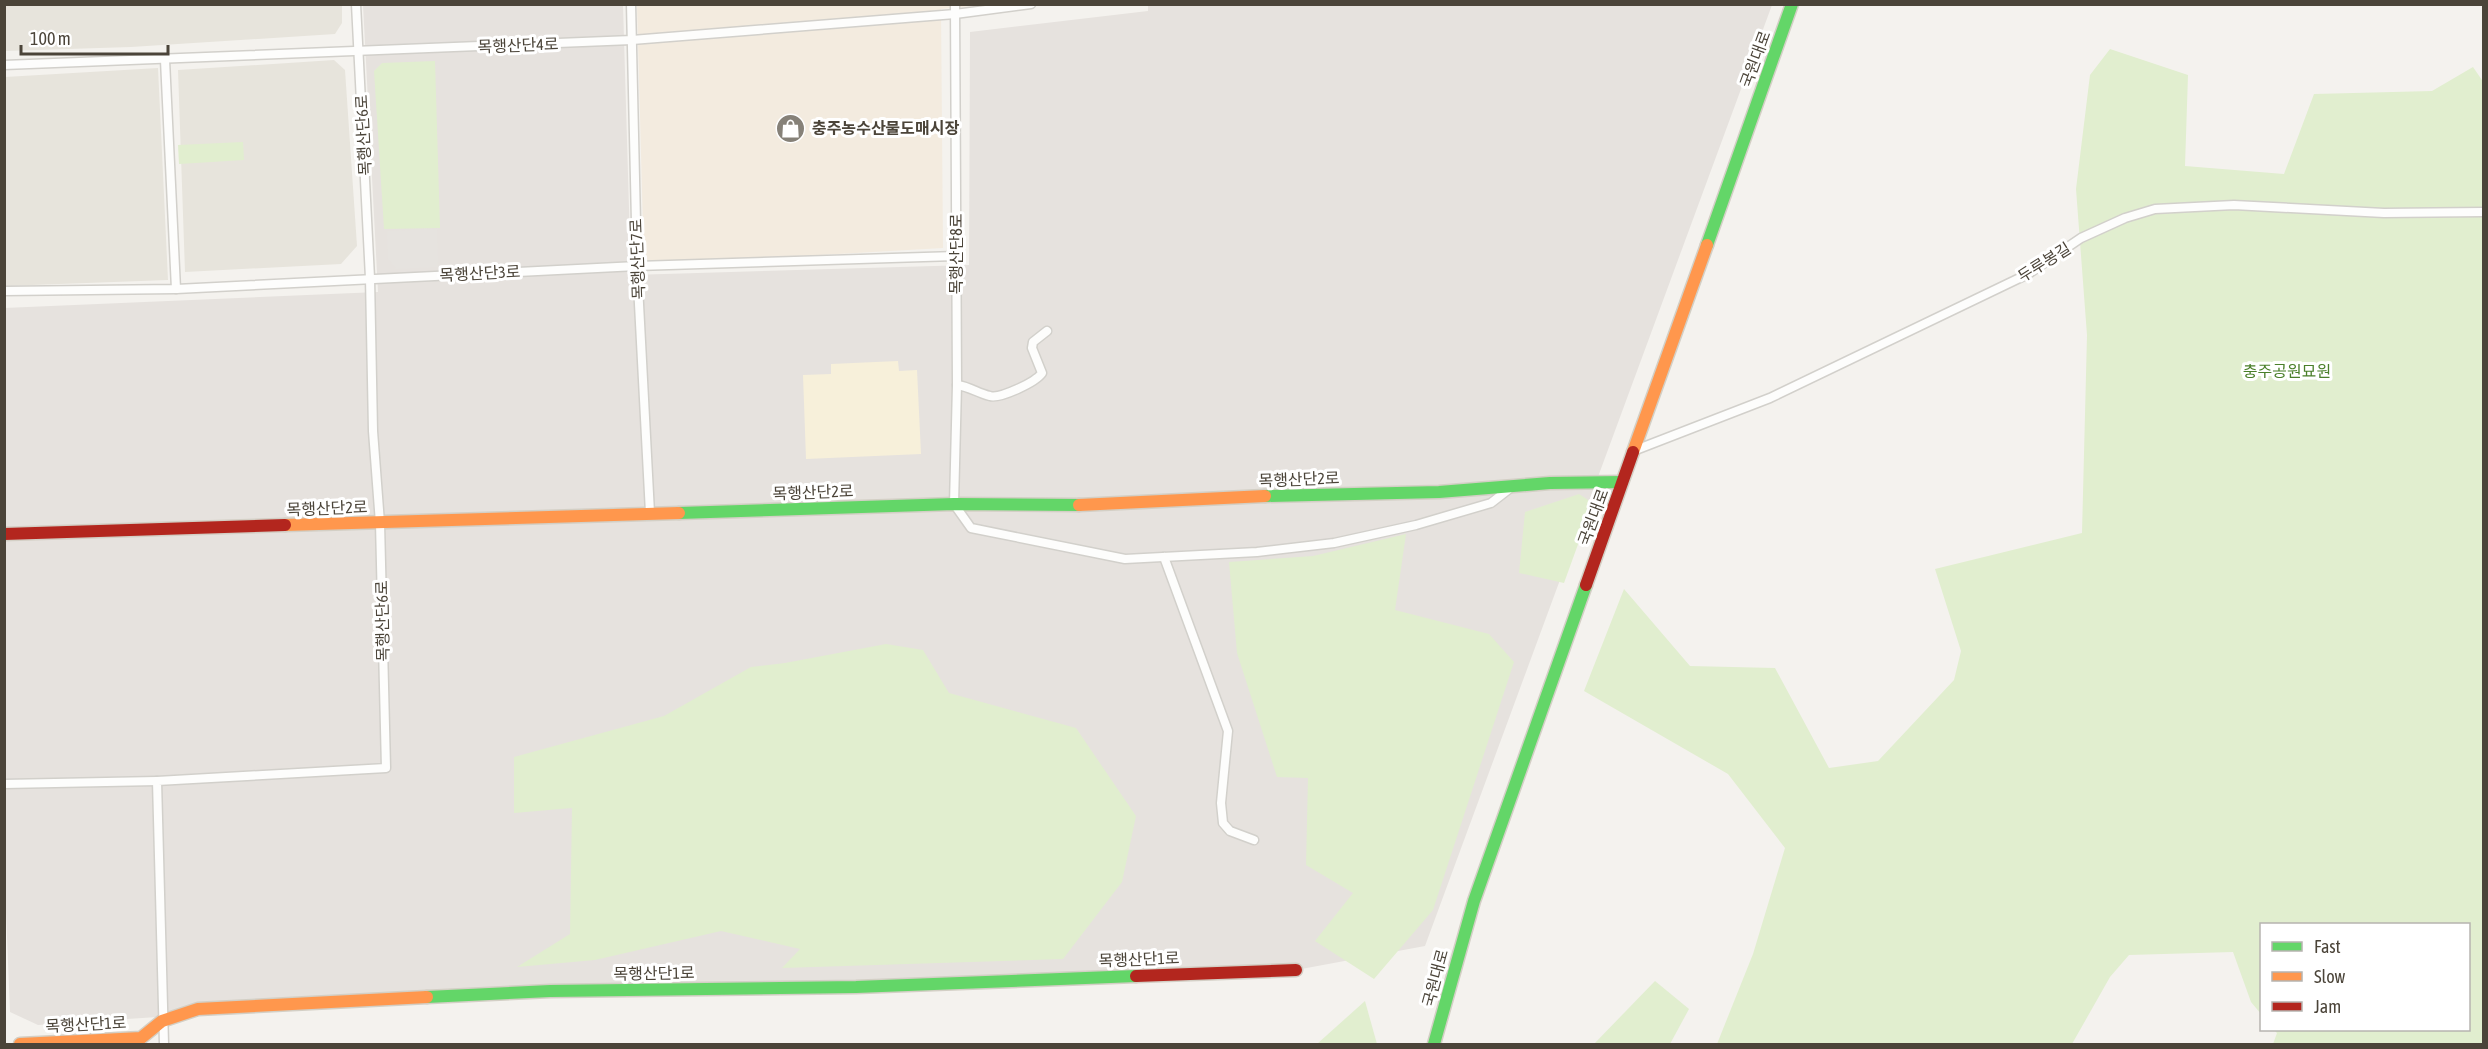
<svg xmlns="http://www.w3.org/2000/svg" width="2488" height="1049" font-family="'Asap Condensed','Noto Sans KR',sans-serif">
<style>
.residential{fill:#e7e4dc}
.commercial{fill:#f3ebdf}
.industrial{fill:#e6e2de}
.green{fill:#e1eecf}
.sand{fill:#f7f0da}
.parking{fill:#e6e3df}
.lines{fill:none;stroke-linecap:round;stroke-linejoin:round}
.street-casing{stroke:#d2d0cb;stroke-width:11}
.fast-casing{stroke:#d3cfc5;stroke-width:15}
.slow-casing{stroke:#d3cfc5;stroke-width:15}
.jam-casing{stroke:#d3cfc5;stroke-width:15}
.street{stroke:#fdfdfc;stroke-width:8}
.fast{stroke:#63d668;stroke-width:12}
.slow{stroke:#ff974d;stroke-width:12}
.jam{stroke:#b3261e;stroke-width:12}
.labels{text-anchor:middle;dominant-baseline:central;stroke-width:6;stroke-linejoin:round;paint-order:stroke}
.street-label{font-size:16px;fill:#4b4439;stroke:#fff}
.poi-label{font-size:16px;font-weight:bold;fill:#4b4439;stroke:#fff;text-anchor:start}
.park-label{font-size:16px;fill:#4a7f2a;stroke:#fff}
</style>
<rect width="100%" height="100%" fill="#f4f2ee"/>
<g class="residential">
<path d="M4,5h338v18l-7,11 -204,13 -126,4z"/>
<path d="M334,60l11,10 12,176 -16,18 -156,8 -7,-202z"/>
<path d="M158,68l10,212 -163,6v-209z"/>
</g>
<path class="commercial" d="M637,5h345l-41,4 2,239 -299,17z"/>
<path class="industrial" d="M1148,4l624,1 -347,941 -129,24 -766,22 -492,33 -28,-13 -6,-150v-554l374,-16 -15,-287h260l8,270 338,-10 1,-233 178,-21z"/>
<g class="green">
<path d="M2110,49l78,26 -3,91 99,8 30,-80 118,-3 41,-24 11,16 -1,961h-210l4,-11 -3,-3h194v-106h-206l-1,90 -10,-12 -18,-50 -104,3 -19,22 -38,67h-355l36,-90 32,-106 -57,-74 -144,-83 40,-102 66,77 85,2 54,100 49,-7 76,-81 7,-29 -26,-82 147,-36 5,-198 -11,-146 14,-114z"/>
<path d="M435,61l5,167 -56,1 -10,-158 8,-8z"/>
<path d="M243,142l1,18 -65,4 -1,-19z"/>
<path d="M1579,494l14,9 -29,80 -45,-10 6,-61z"/>
<path d="M1406,534l-11,76 94,24 25,28 -81,248 -59,69 -59,-38 38,-48 -47,-28 2,-87 -31,-1 -40,-124 -8,-91 84,-6z"/>
<path d="M886,644l37,6 26,43 127,35 60,88 -14,66 -59,77 -281,9 18,-19 -79,-18 -126,29 -78,7 53,-33 2,-126 -58,5v-56l150,-41 87,-49 34,-4z"/>
<path d="M1655,981l34,28 -19,35h-76z"/>
<path d="M1365,1001l12,43h-60z"/>
</g>
<path class="sand" d="M898,361l1,10 18,-1 4,84 -115,5 -3,-84 28,-1v-10z"/>
<path class="parking" d="M437,229l1,38 -42,2 -8,-10 -1,-28z"/>
<g class="lines">
<defs>
<g id="street">
<path d="M631,4l6,262 13,247"/>
<path d="M955,4l2,381 -3,119 17,24 154,31 132,-7 77,-9 82,-18 75,-22 22,-17"/>
<path d="M165,60l11,229"/>
<path d="M4,65l628,-25 323,-26 76,-10"/>
<path d="M4,291l172,-2 461,-23 319,-10"/>
<path d="M957,385c14,2 20,8 33,11 10,3 46,-14 52,-23l-10,-25 1,-6 14,-11"/>
<path d="M1633,451l137,-53 258,-124 53,-36 44,-20 30,-9 79,-4 150,8 100,-1"/>
<path d="M1164,557l64,174 -7,72 2,20 7,8 24,9"/>
<path d="M4,784l153,-3"/>
<path d="M164,1044l-7,-263 229,-13 -6,-245 -7,-92 -3,-153 -14,-274"/>
</g>
<g id="fast">
<path d="M1707,245l85,-241"/>
<path d="M1265,496l174,-4 111,-9 72,-1"/>
<path d="M679,513l275,-9 125,1"/>
<path d="M427,997l123,-6 306,-4 280,-11"/>
<path d="M1434,1044l40,-143 112,-316"/>
</g>
<g id="slow">
<path d="M1633,452l74,-207"/>
<path d="M1079,505l186,-9"/>
<path d="M285,525l394,-12"/>
<path d="M20,1044l121,-6 21,-17 36,-12 229,-12"/>
</g>
<g id="jam">
<path d="M4,534l281,-9"/>
<path d="M1586,585l47,-133"/>
<path d="M1136,976l160,-6"/>
</g>
</defs>
<use href="#street" class="street-casing"/>
<use href="#fast" class="fast-casing"/>
<use href="#slow" class="slow-casing"/>
<use href="#jam" class="jam-casing"/>
<use href="#street" class="street"/>
<use href="#fast" class="fast"/>
<use href="#slow" class="slow"/>
<use href="#jam" class="jam"/>
</g>
<defs>
<symbol id="shop-disc" viewBox="-11 -11 22 22"><circle r="9.5" fill="#868178" stroke="#fff"/><path d="M-5-2.5h2.3a2.7 3.5 0 0 1 5.4 0H5L5.5 6h-11ZM-1.5-2.5h3a1.5 2.3 0 0 0-3 0Z" fill="#fff"/></symbol>
</defs>
<g fill-rule="evenodd">
<use href="#shop-disc" x="774" y="112" width="33" height="33"/>
</g>
<g class="labels">
<g class="street-label">
<text transform="translate(518 45) rotate(-2)">목행산단4로</text>
<text transform="translate(1755 59) rotate(-70)">국원대로</text>
<text transform="translate(363 135) rotate(-93)">목행산단6로</text>
<text transform="translate(956 254) rotate(-90)">목행산단8로</text>
<text transform="translate(637 259) rotate(-92)">목행산단7로</text>
<text transform="translate(2044 262) rotate(-32)">두루봉길</text>
<text transform="translate(480 273) rotate(-3)">목행산단3로</text>
<text transform="translate(1299 479) rotate(-2)">목행산단2로</text>
<text transform="translate(813 492) rotate(-2)">목행산단2로</text>
<text transform="translate(327 508) rotate(-2)">목행산단2로</text>
<text transform="translate(1593 517) rotate(-70)">국원대로</text>
<text transform="translate(382 621) rotate(-91)">목행산단6로</text>
<text transform="translate(1139 959) rotate(-2)">목행산단1로</text>
<text transform="translate(654 973) rotate(-1)">목행산단1로</text>
<text transform="translate(1435 978) rotate(-75)">국원대로</text>
<text transform="translate(86 1024) rotate(-3)">목행산단1로</text>
</g>
<g class="poi-label">
<text x="812" y="128">충주농수산물도매시장</text>
</g>
<g class="park-label">
<text x="2287" y="371">충주공원묘원</text>
</g>
</g>
<rect width="2488" height="1049" fill="none" stroke="#4b4439" stroke-width="12"/>
<rect x="2260" y="923" width="210" height="108" fill="#ffffff" stroke="#b7b4b0" stroke-width="1.5"/>
<rect x="2272" y="942" width="30" height="9" fill="#63d668" stroke="#b7b4b0" stroke-width="1.5"/>
<text x="2314" y="953" font-size="18" fill="#4b4439">Fast</text>
<rect x="2272" y="972" width="30" height="9" fill="#ff974d" stroke="#b7b4b0" stroke-width="1.5"/>
<text x="2314" y="983" font-size="18" fill="#4b4439">Slow</text>
<rect x="2272" y="1002" width="30" height="9" fill="#b3261e" stroke="#b7b4b0" stroke-width="1.5"/>
<text x="2314" y="1013" font-size="18" fill="#4b4439">Jam</text>
<path d="M21 45v9h147v-9" fill="none" stroke="#4b4439" stroke-width="3"/>
<text x="30" y="45" font-size="18" fill="#4b4439" stroke="#ffffff" stroke-width="4.5" paint-order="stroke">100 m</text>
</svg>
